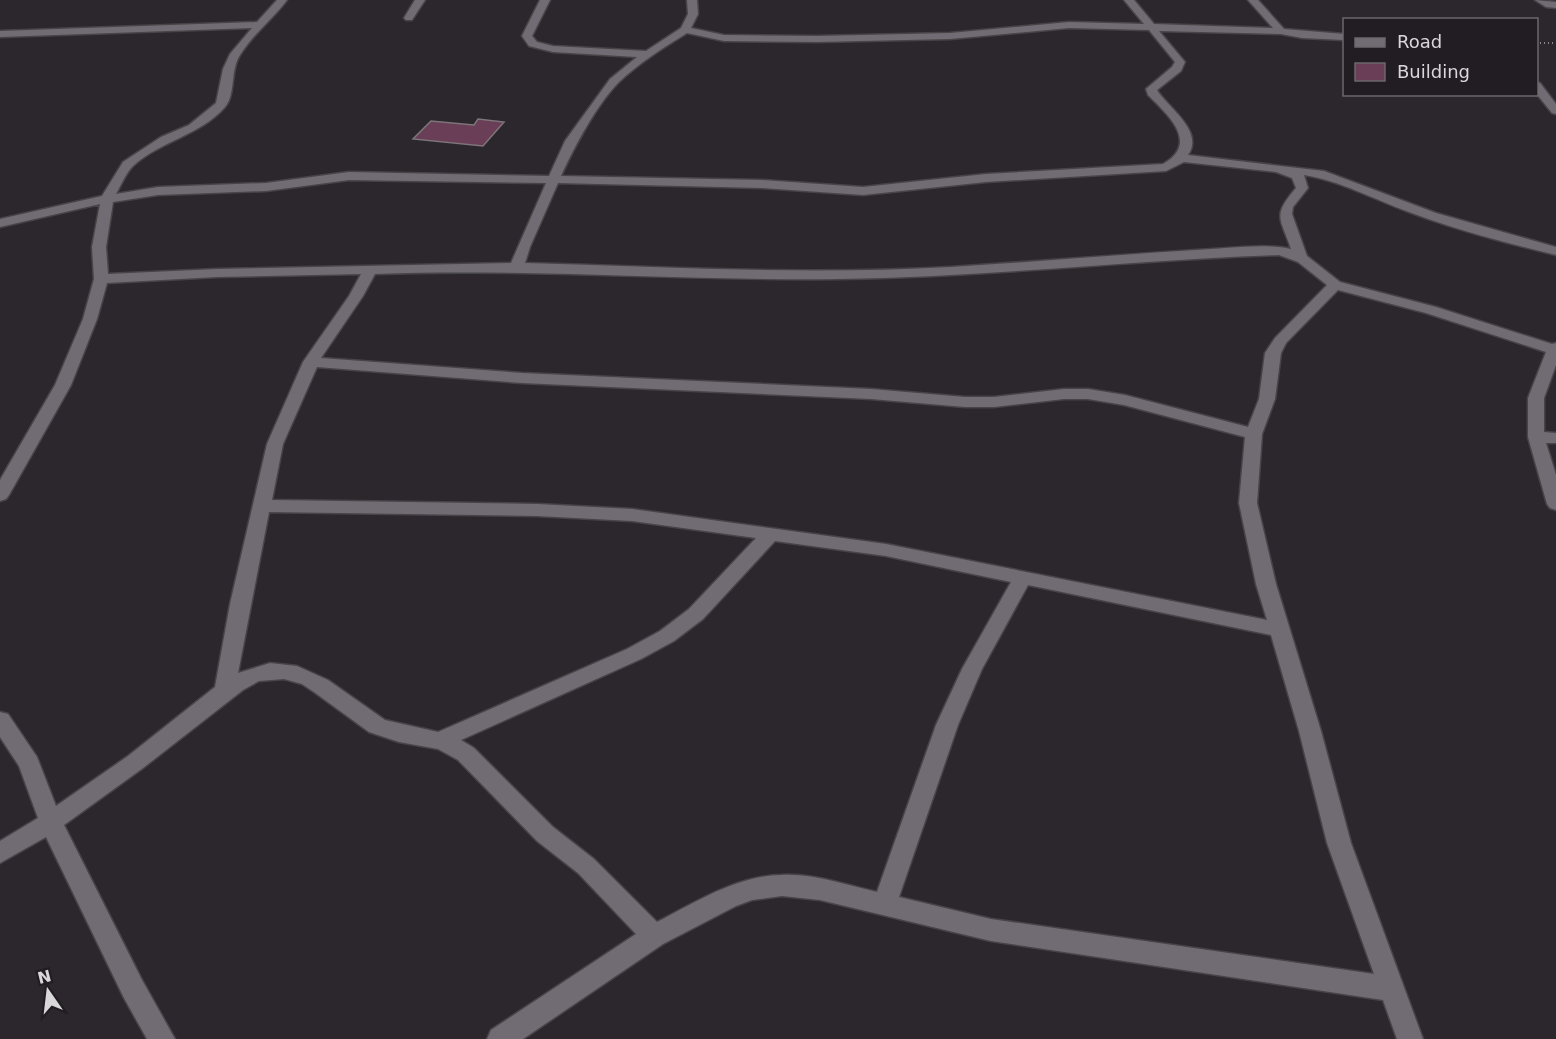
<svg xmlns="http://www.w3.org/2000/svg" width="1556" height="1039" font-family="'DejaVu Sans',sans-serif">
<style>
.building{fill:#6a3e56;stroke:#7d7578;stroke-width:1.5}
.lines{fill:none;stroke-linecap:round;stroke-linejoin:round}
.minor-casing{stroke:#474448;stroke-width:3}
.path{stroke:#8a878c;stroke-width:2;stroke-dasharray:1 3;stroke-linecap:butt}
.minor{fill:#716c73;fill-rule:evenodd}
</style>
<rect width="100%" height="100%" fill="#2b272d"/>
<path class="building" d="M478,119l26,3 -21,24 -70,-7 18,-18 43,4z"/>
<g class="lines">
<defs>
<g id="minor">
<path d="M277,0h10c-15,20 -34,34 -47,55 -10,15 -4,39 -15,52 -24,28 -65,34 -92,59 -7,7 -12,19 -17,28l42,-7 108,-4 83,-11 200,4 16,-35 45,-62 27,-22 -84,-5 -24,-6 -7,-10 18,-36h10l-18,36 5,6 16,4 93,5 35,-23 7,-14 -1,-14h10l1,14 -7,14 33,7 93,1 133,-3 119,-11 75,2 -20,-24h10l20,24 119,4 -25,-28h10l26,29 60,5v6l-42,-2 -21,-4 -122,-3 26,31 -4,9 -24,19c10,17 48,41 31,65l136,16 112,42 120,34v8c-50,-12 -99,-25 -147,-43 -36,-13 -68,-31 -105,-37l4,13 -15,19 -1,7 15,42 33,26 96,25 116,37 4,-1v22l-12,33v34l12,1v10h-10l10,32v35l-6,-2 -3,-4 -19,-67v-39l18,-46 -120,-39 -88,-23 -52,53 -5,10 -6,46 -13,35 -5,69 19,81 45,147 30,112 72,196h-26l-14,-39 -392,-59 -171,-41 -38,-4 -30,4 -16,6 -73,38 -140,95h-36l4,-9 145,-96 -58,-61 -41,-32 -79,-81 -20,-11 -39,-7 -30,-10 -55,-40 -12,-8 -18,-5 -25,2 -16,9 -100,78 -79,57 78,155 33,59h-28l-23,-41 -78,-161 -46,26v-22l38,-23 -19,-52 -19,-29v-25l8,2 29,43 19,49 72,-50 87,-69 15,-83 37,-160 36,-82 46,-66 12,-22 -144,3 -110,6 -10,36 -26,66 -62,110 -3,4 -6,2v-21l55,-95 28,-66 11,-40 -2,-32 8,-43 -100,23v-8l102,-23 21,-34 38,-25 28,-12 27,-22 7,-34 7,-15 22,-26 -252,9v-6l257,-9zM1069,28l80,2 26,32 -3,5 -26,22 2,6c20,20 52,48 15,69l-177,10 -123,13 -101,-7 -201,-4c13,-29 36,-72 58,-94 20,-19 44,-34 68,-49l37,8 93,1 133,-3zM1184,162l92,10 16,6 4,10c-24,28 -16,29 -5,61 -27,-6 -67,0 -95,1 -82,5 -163,12 -245,17 -142,8 -284,0 -426,-4l5,-16 28,-64 204,5 101,7 123,-13 180,-11zM349,180l197,3 -35,80 -294,6 -109,5 -2,-27 7,-45 45,-7 108,-4zM1279,255l19,7 29,23 -52,53 -10,15 -6,46 -11,28 -123,-32 -37,-6h-24l-70,8h-29l-94,-8 -349,-16 -201,-15 42,-62 12,-22c155,-6 309,7 464,5 147,-2 293,-19 440,-24zM317,367l205,16 349,16 94,8h29l70,-8h24l36,6 121,32 -6,66 17,81 11,36 -381,-76 -254,-35 -95,-5 -265,-4 11,-56zM269,512l268,4 95,5 124,17 -67,71 -29,22 -33,18 -189,83 -53,-12 -57,-40 -31,-14 -27,-3 -32,10zM775,541l111,15 125,26 -49,87 -26,56 -59,167c-31,-7 -64,-19 -96,-17 -45,1 -85,27 -124,47l-63,-63 -41,-32 -79,-79 -13,-8 180,-81 33,-18 29,-22zM1028,585l243,50 28,96 28,112 47,131 -383,-55 -92,-22 59,-172 24,-56z"/>
<path d="M415,0h10l-13,20h-6l-2,-2z"/>
<path d="M1535,0l21,2v6l-10,-1z"/>
<path d="M1536,82l4,1 16,21v10l-4,-1 -16,-20z"/>
</g>
</defs>
<use href="#minor" class="minor-casing"/>
<path class="path" d="M1536,43h20"/>
<use href="#minor" class="minor"/>
</g>
<rect x="1343" y="18" width="195" height="78" fill="#211d23" stroke="#6b676d" stroke-width="1.5"/>
<rect x="1355" y="38" width="30" height="9" fill="#716c73" stroke="#6b676d" stroke-width="1.5"/>
<text x="1397" y="48" font-size="18" fill="#dad7db">Road</text>
<rect x="1355" y="63" width="30" height="18" fill="#6a3e56" stroke="#6b676d" stroke-width="1.5"/>
<text x="1397" y="78" font-size="18" fill="#dad7db">Building</text>
<g transform="translate(48 991) rotate(346)" stroke="#211d23" stroke-width="4.5" paint-order="stroke">
<path d="M0-4.5L10 22L0 15L-10 22Z" fill="#dad7db"/>
<text y="-9" font-size="16" font-weight="bold" text-anchor="middle" fill="#dad7db">N</text>
</g>
</svg>
